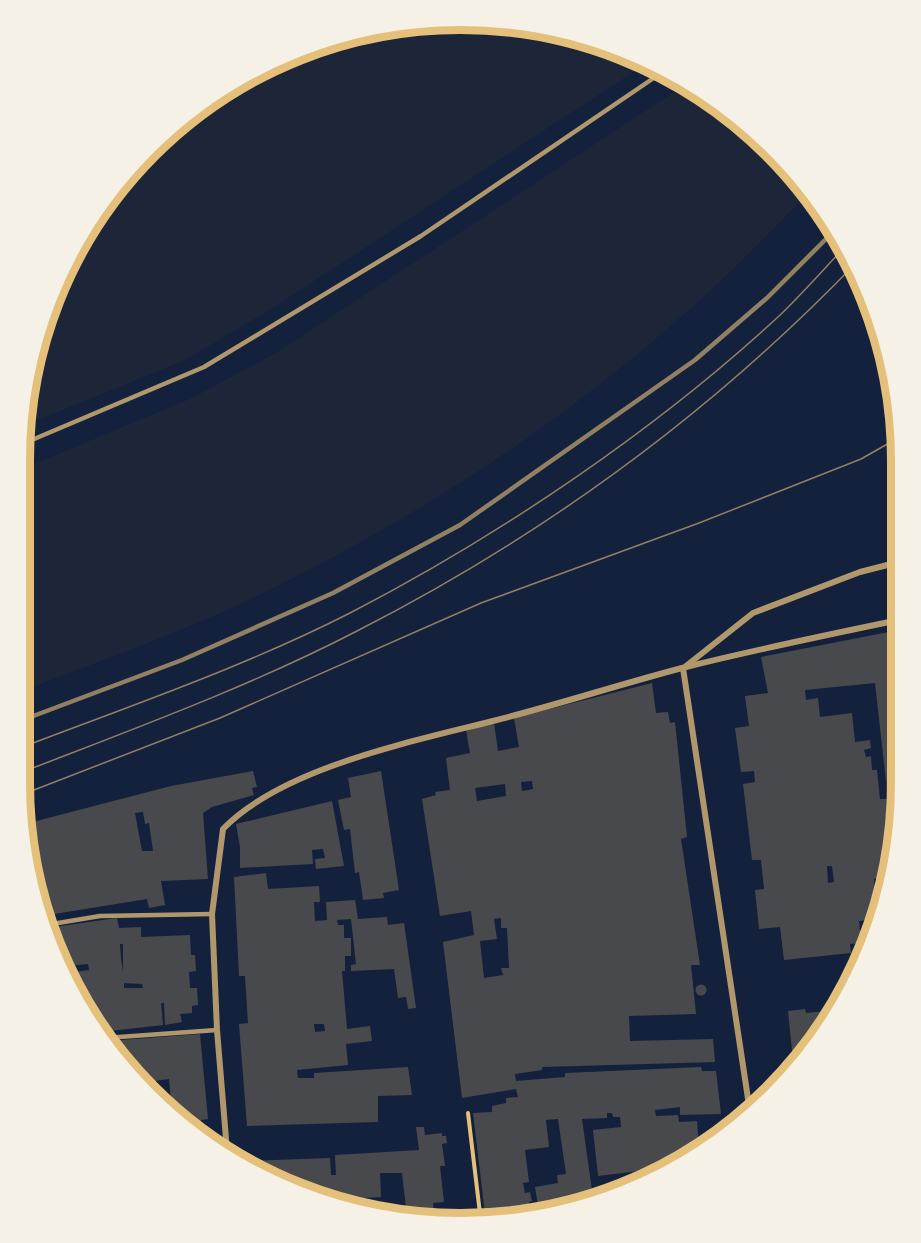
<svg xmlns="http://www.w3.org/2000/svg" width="921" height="1243" font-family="Inter,sans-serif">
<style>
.green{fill:#1d2539}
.building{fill:#48494c;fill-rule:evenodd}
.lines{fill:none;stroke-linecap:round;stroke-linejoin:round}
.path{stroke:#e5c07b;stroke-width:4}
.service{stroke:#b1986c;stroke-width:4.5}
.minor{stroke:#b1986c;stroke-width:6}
.tram{stroke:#918062;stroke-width:1.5}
.rail{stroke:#918062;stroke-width:4.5}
.rim{fill:none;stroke:#e5c07b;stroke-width:8}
</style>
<rect width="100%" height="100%" fill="#14213d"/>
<g class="green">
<path d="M432,20l86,3 85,20 44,20 -374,245 -88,52 -164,67 13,-80 60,-131 98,-106 74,-45 81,-31z"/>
<path d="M688,83l64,46 57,62c-157,173 -350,308 -560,409 -74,35 -153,62 -229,92v-222l172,-72 87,-47z"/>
</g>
<g class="building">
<path d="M899,630l2,179 -11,1 2,14 6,-1 -4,23 -9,1 3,30 -14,2 2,22 7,-1 -4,19 -20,2 2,22 -11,1 1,9 -67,7 -4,-33 -21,2 -4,-39 9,-1 -3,-29h-9l-9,-76 12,-2 -1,-11 -13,1 -6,-44 14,-2 -4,-30 23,-3 -7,-36zM875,683l13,116h-8l-3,-29h-5l-1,-14 -5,1 -2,-7 7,-2 -1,-8 -15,2 -3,-29 -32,4 -2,-19 -12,2 -1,-10zM827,866h5l2,16 -6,1z"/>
<path d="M652,683l4,30 12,-1 2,11 5,-1 12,115 -6,2 19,126h-9l5,49 -67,2 1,25 83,-2 2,23 -173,5v3l-27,4 1,7 49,-4v-4l136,-6 1,4h14l5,43 -41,1v-8l-25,3 1,6 22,-1 1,7 18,-1 2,28 -52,31 1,-10 -50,6 -5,-46 28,-3 -1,-10h-7l-1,-4h-5v5l-25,1 11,79 -54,13 -4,-24 23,-4 -1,-8 9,-1 -8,-55 -12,1 3,27 -24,3 4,32 -6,1 2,10 5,-1 2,9 -3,1v5h4v5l-47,10 -13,-109 19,-1v-6l14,-3v-5l12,-1 -2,-8 -54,9 -19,-156 31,-7 -3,-24 -31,5 -18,-117 14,-4 -1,-3 15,-2 -4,-32 24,-5 -4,-23 28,-7 4,28 21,-4 -5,-29zM532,781l1,8 -11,2 -1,-9zM505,784l1,12 -29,5 -2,-13zM501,918v10h6l2,40h-8l2,7 -19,3 -4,-37 17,-2 -3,-20z"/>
<path d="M253,771l4,16 -5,1 2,7 -42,12 -9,6 5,66 -47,2 4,24 -16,3 -2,-9 -105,17 -7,-19 -10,-73 146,-38zM143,812l2,12 4,-1 4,28h-11l-7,-38z"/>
<path d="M381,771l18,119 -16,3 1,5 -21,2 -4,-28 -4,1 -5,-44 -6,1 -6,-30 13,-3 -3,-19z"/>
<path d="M332,801l12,65 -28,3 -1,-10 10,-1 -2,-9 -11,1 1,14 -73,4v-21l-4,-23z"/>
<path d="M266,873l2,16 51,-3 1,16h-6l1,19 12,-1 -1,-18 29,-2 3,19 29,-2 1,8 16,-2 12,85 -8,1 -2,-12 -8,1 -4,-29 -43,2v-6l5,-1 -5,-45 -14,1 1,5h6v13h7v18h-6v15h-3l5,58 23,-3 2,15 -26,3 2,21 -51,5 1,8h16v-5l94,-6 4,28 -34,1v26l-131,4 -8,-102 9,-1 -3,-47h-6l-5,-99zM314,1024h10l1,7 -10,1z"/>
<path d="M117,918l2,10 22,-1v10l49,-2 1,20h4l1,16 -7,1 1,16h7l1,17 -6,1v7l-12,1 2,8 -17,3 -1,-22h-3l2,22 -62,7 -22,-29 -32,-75zM120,944h3v28l-2,-13zM88,964l1,6 -21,3 -1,-7zM124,983l18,1 1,4h-19z"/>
<path d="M866,951l-3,6 -6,15 -3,-20z"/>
<circle cx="701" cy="990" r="5.5"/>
<path d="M805,1009l1,4 31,-3 -43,60 -6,-59z"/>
<path d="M200,1034l8,85 -7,1v12l-40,-28 10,-2 -2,-23 -29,4 -32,-42z"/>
<path d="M416,1127h8l1,8 17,-2v3h4l1,7 -5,1 3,22h-5l4,36 -11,1 2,16 -28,-2 -5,-44h-22l1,24 -37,2 1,6 -80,-27 -15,-11v-6l80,-3 1,17h5l-1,-20 84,-5z"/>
<path d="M638,1185l-9,5 -10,2v-5z"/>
<path d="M476,1209l2,13 -25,-2 -2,-8z"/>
</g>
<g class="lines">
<path class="path" d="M468,1113l13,109"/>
<g class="service">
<path d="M20,445l184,-78 217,-131 243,-165"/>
<path d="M46,925l54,-9 112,-2"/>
<path d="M105,1038l112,-8"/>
</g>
<g class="minor">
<path d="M686,666l67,-53 107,-41 39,-10"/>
<path d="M683,668l67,444"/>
<path d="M227,1151l-10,-121 -5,-116 11,-85c63,-65 203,-90 289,-113 57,-15 113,-33 170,-48 72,-18 144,-33 217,-48"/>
</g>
<g class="tram">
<path d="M20,748c110,-42 224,-81 330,-135 149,-77 306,-183 429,-297 22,-21 43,-45 64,-67"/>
<path d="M20,773c113,-44 229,-86 337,-142 186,-95 351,-215 496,-365"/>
<path d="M21,795l199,-77 261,-115 218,-80 162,-64 37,-21"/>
</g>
<path class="rail" d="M20,721l162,-61 151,-67 127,-68 235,-165 72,-62 66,-66"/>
</g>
<path d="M0 0H921V1243H0ZM460 30H461A430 430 0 0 1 891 460V783A430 430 0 0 1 461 1213H460A430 430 0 0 1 30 783V460A430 430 0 0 1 460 30Z" fill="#f6f1e7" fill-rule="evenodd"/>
<path class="rim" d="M460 30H461A430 430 0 0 1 891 460V783A430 430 0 0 1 461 1213H460A430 430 0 0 1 30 783V460A430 430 0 0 1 460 30Z"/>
</svg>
